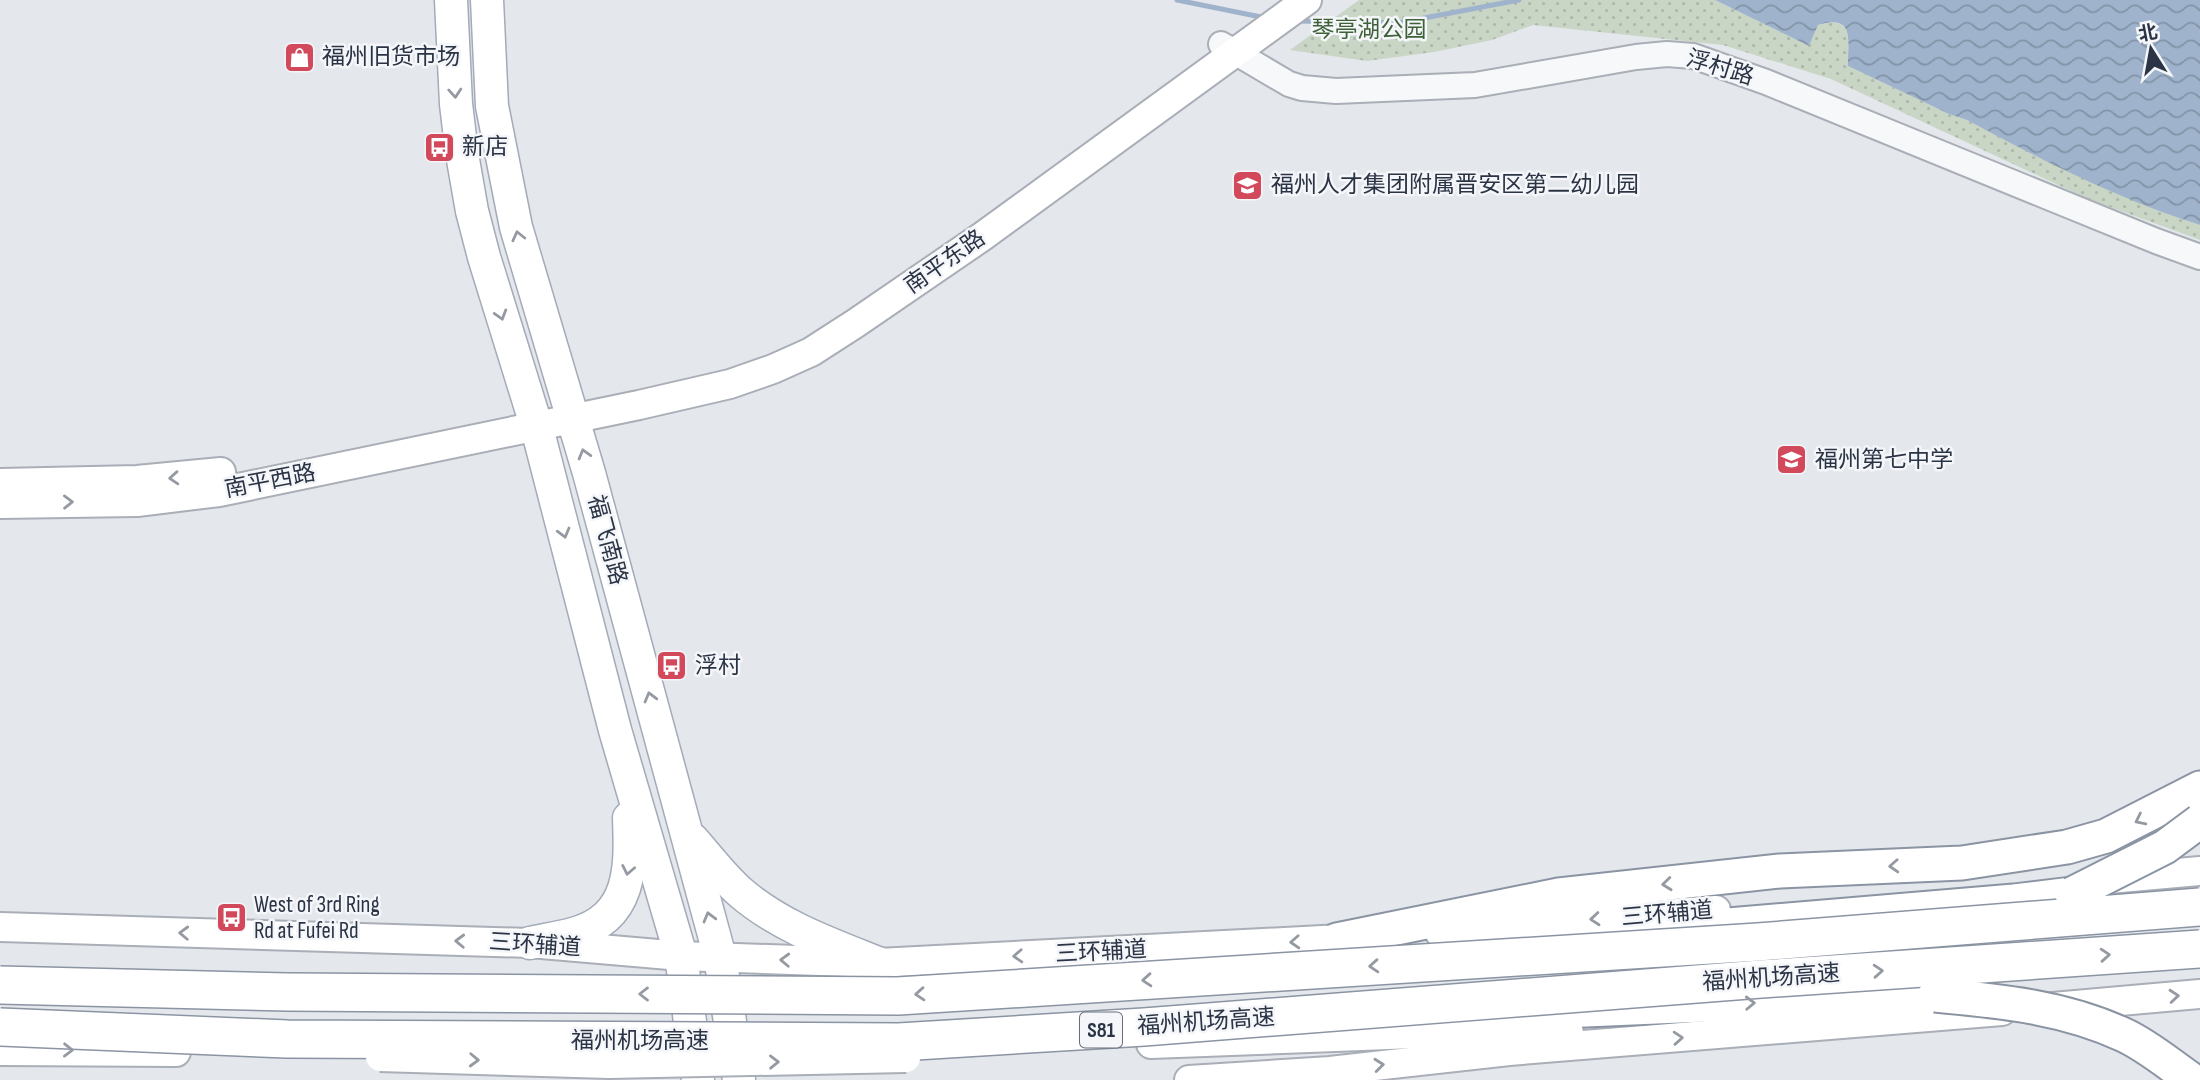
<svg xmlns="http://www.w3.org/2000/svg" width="2200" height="1080" font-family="'Sofia Sans Condensed','Noto Sans SC',sans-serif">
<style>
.park{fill:url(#park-dots)}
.water{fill:url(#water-waves)}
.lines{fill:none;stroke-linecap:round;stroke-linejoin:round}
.stream{stroke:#9fb4cc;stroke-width:5}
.tertiary-casing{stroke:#a9aeb7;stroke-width:28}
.secondary-casing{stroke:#a9aeb7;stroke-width:32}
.primary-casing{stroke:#a3abb8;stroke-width:35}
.trunk-casing{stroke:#8b94a3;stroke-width:37}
.tertiary{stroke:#f7f8fa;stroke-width:24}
.secondary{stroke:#fff;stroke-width:28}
.primary{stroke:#fff;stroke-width:32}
.trunk{stroke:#fff;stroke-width:33}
.secondary-bridge-casing{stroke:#a9aeb7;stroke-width:32;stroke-linecap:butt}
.trunk-bridge-casing{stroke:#8b94a3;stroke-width:37;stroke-linecap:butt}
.motorway-bridge-casing{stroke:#8b94a3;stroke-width:40;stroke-linecap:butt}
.secondary-bridge{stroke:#fff;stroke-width:28}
.trunk-bridge{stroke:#fff;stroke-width:33}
.motorway-bridge{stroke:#fff;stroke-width:37}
.oneway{stroke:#959aa2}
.labels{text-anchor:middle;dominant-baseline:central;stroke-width:5;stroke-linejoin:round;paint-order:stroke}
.shield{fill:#f4f6f9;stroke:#676e7b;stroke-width:2}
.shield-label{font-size:21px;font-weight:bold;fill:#2b3445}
.park-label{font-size:23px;fill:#3f6138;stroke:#f4f6f9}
.poi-label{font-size:23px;fill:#2b3445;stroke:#f4f6f9;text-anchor:start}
.street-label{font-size:23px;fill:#2b3445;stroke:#f4f6f9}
</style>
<defs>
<pattern id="park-dots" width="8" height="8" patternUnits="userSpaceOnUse" patternTransform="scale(1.75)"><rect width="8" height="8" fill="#c9d6c5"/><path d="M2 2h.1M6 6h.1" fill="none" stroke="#adb8ab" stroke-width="1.8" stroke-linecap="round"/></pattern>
<pattern id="water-waves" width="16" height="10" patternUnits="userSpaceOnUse" patternTransform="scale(1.75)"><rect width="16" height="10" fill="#9fb4cc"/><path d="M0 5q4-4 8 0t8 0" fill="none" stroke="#8293a7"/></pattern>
</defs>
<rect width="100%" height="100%" fill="#e4e7ec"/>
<path class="park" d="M1359,0h356l94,46 9,-21c39,-12 29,20 30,41l101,48 18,6c76,39 151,79 233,105v15l-114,-42 -255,-119 -108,-34 -190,-20 -41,15 -58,12 -67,9 -77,-11z"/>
<path class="water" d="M1715,0h485v225c-82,-26 -158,-65 -233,-105l-18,-6 -101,-48c-1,-22 9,-53 -30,-41l-9,21z"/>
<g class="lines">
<g class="stream">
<path d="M1177,0l89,18"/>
<path d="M1297,21l101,2 121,-23"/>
</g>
<defs>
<path id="tertiary" d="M1221,44l68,40 13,4 34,3 139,-6 161,-28 31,-3 26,2 73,26 390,159 44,16"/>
<g id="secondary">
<path d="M0,483l137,-3 84,-8"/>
<path d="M0,504l137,-2 82,-10 420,-87 91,-21 43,-15 38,-17 45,-29 127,-87 324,-236"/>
<path d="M2109,879l91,-8"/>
<path d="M0,927l530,16 151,13 197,7 482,-25"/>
<path d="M1439,932l277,-22"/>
<path d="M2053,1007l147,-13"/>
<path d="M1151,1044l396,-15 22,3"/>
<path d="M0,1051l176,1"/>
<path d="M1189,1080l141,-9 179,-20 493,-40"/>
</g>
<g id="primary">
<path d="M451,0l5,104 6,50 10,57 12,46 53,171 78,302 66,226 17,124"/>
<path d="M487,0l5,106 24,121 73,246 131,484 19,123"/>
<path d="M693,840c15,17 29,36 47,52 39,34 90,52 138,71"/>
<path d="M530,943c14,-3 29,-5 43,-9 59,-16 58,-66 56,-116"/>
</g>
<g id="trunk">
<path d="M1681,929l333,-28 58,-7"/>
<path d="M1337,940l222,-45 221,-24 182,-8 105,-16 39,-11 94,-48"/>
<path d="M1562,1011l373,-16"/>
</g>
</defs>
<use href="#tertiary" class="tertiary-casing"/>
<use href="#secondary" class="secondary-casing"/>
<use href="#primary" class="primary-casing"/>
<use href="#trunk" class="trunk-casing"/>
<use href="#tertiary" class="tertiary"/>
<use href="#secondary" class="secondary"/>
<use href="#primary" class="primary"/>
<use href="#trunk" class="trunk"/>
<defs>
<path id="secondary-bridge" d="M380,1057l229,7 297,-6"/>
<g id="trunk-bridge">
<path d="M2072,894l93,-47 35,-26"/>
<path d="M1935,995c65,6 129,12 189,40 24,11 46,30 68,45"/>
</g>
<g id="motorway-bridge">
<path d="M0,985l288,7 610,4 860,-54 442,-35"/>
<path d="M0,1027l287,12 612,3 245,-15 617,-48 439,-30"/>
</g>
</defs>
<use href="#secondary-bridge" class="secondary-bridge-casing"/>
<use href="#trunk-bridge" class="trunk-bridge-casing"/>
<use href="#motorway-bridge" class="motorway-bridge-casing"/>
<use href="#secondary-bridge" class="secondary-bridge"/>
<use href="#trunk-bridge" class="trunk-bridge"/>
<use href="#motorway-bridge" class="motorway-bridge"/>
</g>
<defs><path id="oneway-chevron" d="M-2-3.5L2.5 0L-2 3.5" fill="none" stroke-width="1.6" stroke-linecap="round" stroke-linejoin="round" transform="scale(1.75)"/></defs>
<g class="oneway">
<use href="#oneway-chevron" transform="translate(455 93) rotate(86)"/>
<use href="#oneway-chevron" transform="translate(518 236) rotate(-103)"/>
<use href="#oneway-chevron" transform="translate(501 315) rotate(73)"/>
<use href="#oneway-chevron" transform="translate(584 454) rotate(-106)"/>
<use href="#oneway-chevron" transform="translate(174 478) rotate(176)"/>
<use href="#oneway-chevron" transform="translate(68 502) rotate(-1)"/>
<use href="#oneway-chevron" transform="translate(564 533) rotate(75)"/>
<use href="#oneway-chevron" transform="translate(650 697) rotate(-105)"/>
<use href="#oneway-chevron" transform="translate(2140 820) rotate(154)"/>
<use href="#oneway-chevron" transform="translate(1894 866) rotate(177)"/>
<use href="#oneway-chevron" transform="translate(628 870) rotate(101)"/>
<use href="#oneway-chevron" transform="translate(1667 884) rotate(174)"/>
<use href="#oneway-chevron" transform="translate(709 917) rotate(-105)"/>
<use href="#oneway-chevron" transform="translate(1595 919) rotate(175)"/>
<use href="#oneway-chevron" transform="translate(184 933) rotate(-178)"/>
<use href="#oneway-chevron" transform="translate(460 941) rotate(-178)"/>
<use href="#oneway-chevron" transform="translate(1295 942) rotate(177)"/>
<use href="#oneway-chevron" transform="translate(2105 955) rotate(-4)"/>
<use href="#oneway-chevron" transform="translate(1018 956) rotate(177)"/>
<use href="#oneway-chevron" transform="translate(785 960) rotate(-178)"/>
<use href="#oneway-chevron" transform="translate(1374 966) rotate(176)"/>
<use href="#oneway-chevron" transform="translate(1878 971) rotate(-4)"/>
<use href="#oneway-chevron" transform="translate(1147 980) rotate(176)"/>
<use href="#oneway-chevron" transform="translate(644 994) rotate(-180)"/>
<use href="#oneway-chevron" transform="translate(920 994) rotate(176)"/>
<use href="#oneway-chevron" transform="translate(2174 996) rotate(-5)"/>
<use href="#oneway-chevron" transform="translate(1750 1003) rotate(-2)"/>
<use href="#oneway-chevron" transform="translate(1678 1038) rotate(-4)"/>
<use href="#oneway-chevron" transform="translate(68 1050) rotate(1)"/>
<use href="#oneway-chevron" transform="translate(474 1060) rotate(2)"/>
<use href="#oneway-chevron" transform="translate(774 1062) rotate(-1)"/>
<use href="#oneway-chevron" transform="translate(1379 1065) rotate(-6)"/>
</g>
<defs>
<symbol id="shop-square" viewBox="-11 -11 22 22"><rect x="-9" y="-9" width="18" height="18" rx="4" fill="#d1495b" stroke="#f4f6f9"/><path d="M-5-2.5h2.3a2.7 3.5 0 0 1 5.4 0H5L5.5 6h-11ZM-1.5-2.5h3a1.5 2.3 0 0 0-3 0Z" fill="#fff"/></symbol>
<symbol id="bus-square" viewBox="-11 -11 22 22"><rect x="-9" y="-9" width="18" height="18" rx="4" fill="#d1495b" stroke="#f4f6f9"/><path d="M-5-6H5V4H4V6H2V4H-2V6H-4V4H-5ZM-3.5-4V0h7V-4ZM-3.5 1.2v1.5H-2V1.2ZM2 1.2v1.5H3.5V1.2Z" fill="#fff"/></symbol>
<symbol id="school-square" viewBox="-11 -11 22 22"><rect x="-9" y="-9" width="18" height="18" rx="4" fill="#d1495b" stroke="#f4f6f9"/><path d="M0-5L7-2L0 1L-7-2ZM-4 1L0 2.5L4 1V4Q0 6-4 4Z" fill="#fff"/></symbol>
</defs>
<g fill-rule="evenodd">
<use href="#shop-square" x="282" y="40" width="35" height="35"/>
<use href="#bus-square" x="422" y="130" width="35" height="35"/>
<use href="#school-square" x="1230" y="168" width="35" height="35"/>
<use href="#school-square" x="1774" y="442" width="35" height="35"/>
<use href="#bus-square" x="654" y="648" width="35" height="35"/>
<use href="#bus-square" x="214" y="900" width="35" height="35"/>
</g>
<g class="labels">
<rect class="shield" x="1080" y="1012.5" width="42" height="35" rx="5"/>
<g class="shield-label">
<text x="1101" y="1030">S81</text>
</g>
<g class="park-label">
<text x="1369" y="30">琴亭湖公园</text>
</g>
<g class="poi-label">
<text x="322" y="57">福州旧货市场</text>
<text x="462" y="147">新店</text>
<text x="1271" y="185">福州人才集团附属晋安区第二幼儿园</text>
<text x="1815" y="460">福州第七中学</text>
<text x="695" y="666">浮村</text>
<text x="254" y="905">West of 3rd Ring<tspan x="254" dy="26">Rd at Fufei Rd</tspan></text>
</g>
<g class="street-label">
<text transform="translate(1720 68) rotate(17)">浮村路</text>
<text transform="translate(945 262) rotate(-35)">南平东路</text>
<text transform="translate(270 481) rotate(-11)">南平西路</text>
<text transform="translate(607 540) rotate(75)">福飞南路</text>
<text transform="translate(1667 914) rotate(-5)">三环辅道</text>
<text transform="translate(535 945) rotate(4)">三环辅道</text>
<text transform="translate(1101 952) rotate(-3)">三环辅道</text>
<text transform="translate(1771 978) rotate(-4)">福州机场高速</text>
<text transform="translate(1206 1022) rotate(-4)">福州机场高速</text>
<text x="640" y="1041">福州机场高速</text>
</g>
</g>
<g transform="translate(2151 49) rotate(349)" stroke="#f4f6f9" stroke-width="5" paint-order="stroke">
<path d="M0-5L12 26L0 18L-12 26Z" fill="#2b3445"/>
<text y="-10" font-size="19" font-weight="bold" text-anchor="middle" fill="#2b3445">北</text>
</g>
</svg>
